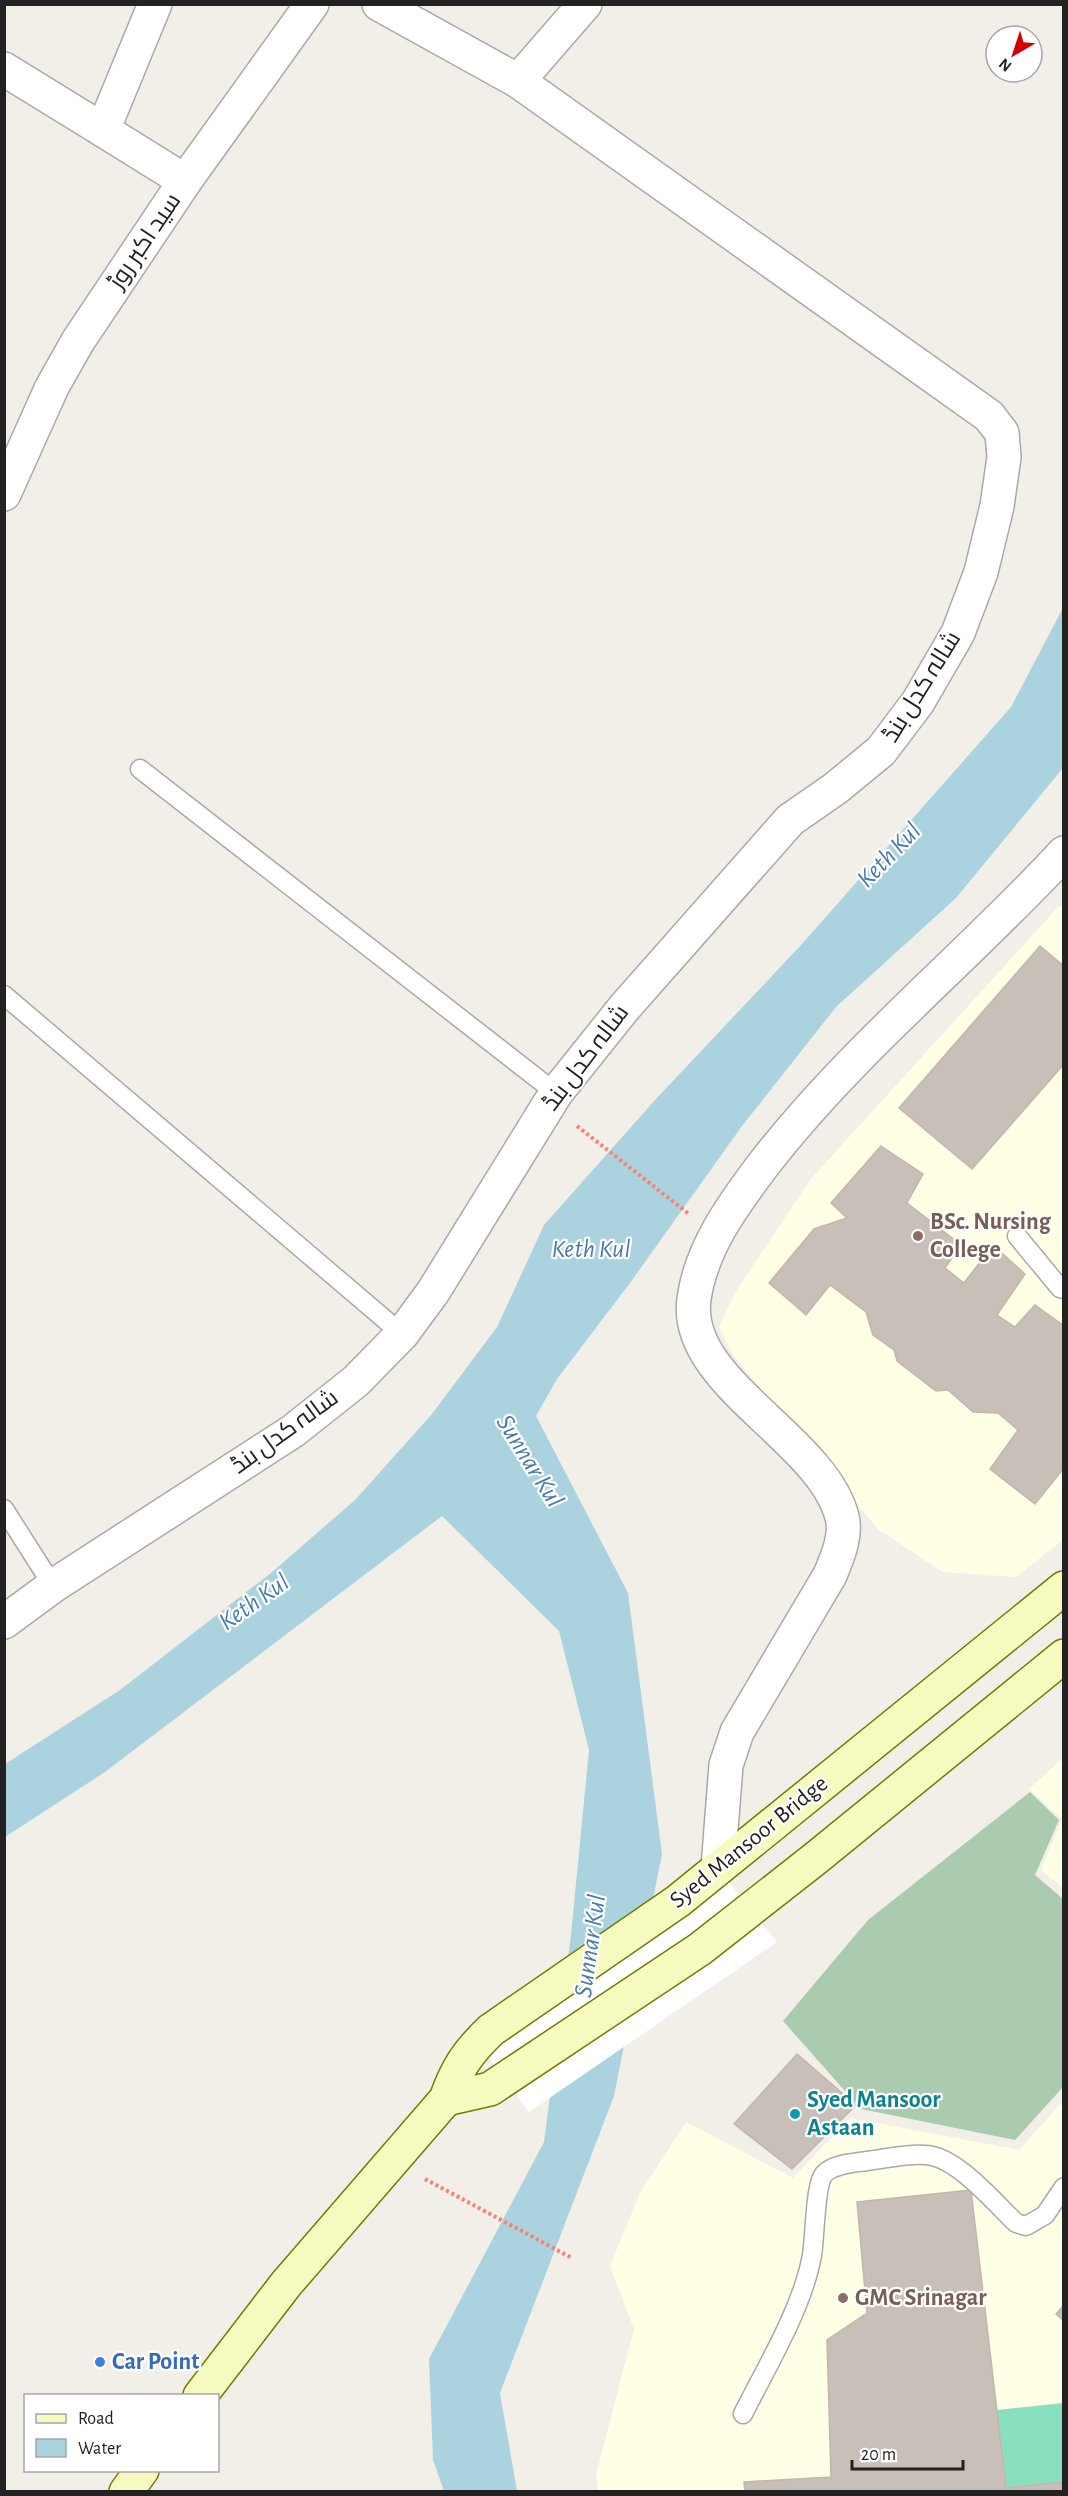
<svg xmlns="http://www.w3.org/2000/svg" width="1068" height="2496" font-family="'Alegreya Sans',Cairo,sans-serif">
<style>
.education{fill:#ffffe5}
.cemetery{fill:#aacbaf}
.pitch{fill:#88e0be}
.water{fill:#aad3df}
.pier{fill:#fff}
.building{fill:#c7bfb8;stroke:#c4b6ab;stroke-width:1.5}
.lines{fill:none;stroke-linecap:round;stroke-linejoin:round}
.lane-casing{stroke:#a9a9a9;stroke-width:21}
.street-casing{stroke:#a9a9a9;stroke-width:36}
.secondary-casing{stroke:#707d05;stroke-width:36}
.path{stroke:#fa8072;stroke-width:4;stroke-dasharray:3 3;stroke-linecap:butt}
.lane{stroke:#fff;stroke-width:18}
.street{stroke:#fff;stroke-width:33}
.secondary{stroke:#f7fabf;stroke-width:33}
.education-dot{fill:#8d6e63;stroke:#fff;stroke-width:2}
.culture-dot{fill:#0f9aa8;stroke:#fff;stroke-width:2}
.shop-dot{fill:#3f7fe0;stroke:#fff;stroke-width:2}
.labels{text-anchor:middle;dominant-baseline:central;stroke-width:4.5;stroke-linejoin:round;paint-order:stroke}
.street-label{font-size:24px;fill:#222;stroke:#fff}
.education-label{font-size:24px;font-weight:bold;fill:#785e54;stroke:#fff;text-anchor:start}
.culture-label{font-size:24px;font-weight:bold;fill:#0d838f;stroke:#fff;text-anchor:start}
.shop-label{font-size:24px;font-weight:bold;fill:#366cbe;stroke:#fff;text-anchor:start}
.water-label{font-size:26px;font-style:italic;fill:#4a7aab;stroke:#fff}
</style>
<rect width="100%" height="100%" fill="#f2efe9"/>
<g class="education">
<path d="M1059,906l4,1v633l-47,37 -73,-5 -65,-43 -145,-174 -14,-29 17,-35 74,-111z"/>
<path d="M1063,1758v130l-22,-18 21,-51 -33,-30z"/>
<path d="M1063,2101v390l-465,1 -2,-17 38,-146 -24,-63 30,-73 46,-71 107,56 57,-60 169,32z"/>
</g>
<path class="cemetery" d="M1030,1792l29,28 -24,55 28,24v188l-48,53 -154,-31 -78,-88 85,-101z"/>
<path class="pitch" d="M1063,2403v79l-57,6 -9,-78z"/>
<path class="water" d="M1063,608v160l-107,130 -120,109 -94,119 -112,157 -73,96 -21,37 92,177 34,261 -48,242 -114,297 17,98h-73l-11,-31 -4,-101 115,-217 27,-207 18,-185 -30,-119 -117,-115 -337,256 -100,65v-73l115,-74 151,-117 84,-73 77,-86 65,-87 47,-102 111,-125 147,-156 209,-237z"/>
<path class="pier" d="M716,1866l61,76 -248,170 -59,-80z"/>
<g class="building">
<path d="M1040,946l24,20v98l-92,105 -73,-61z"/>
<path d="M881,1146l42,28 -16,29 54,42 -16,23 19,15 29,-38 32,29 -28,41 18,12 20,-22 29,21v142l-29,36 -45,-35 28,-39 -20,-17 -25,-1 -25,-22 -12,1 -39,-30 -3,-11 -21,-15 -7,-23 -36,-27 -24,30 -37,-32 45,-54 33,-11 -16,-15z"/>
<path d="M797,2054l59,51 -64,64 -58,-45z"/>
<path d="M971,2190l35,298 58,-6v10h-319l-1,-10 87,-5 -4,-137 40,-27 -10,-111z"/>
<path d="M1064,2305v16l-8,-7z"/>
</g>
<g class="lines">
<defs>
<g id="lane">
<path d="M140,769l416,324"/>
<path d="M4,995l398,339"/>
<path d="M1017,1236l43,52 4,1"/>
<path d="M4,1509l49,77"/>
<path d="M743,2414c24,-48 60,-107 69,-159 3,-17 3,-71 12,-81 9,-10 30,-11 43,-13 19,-2 40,-8 59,-6 31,2 68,47 90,68l10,3 19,-11 19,-28"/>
</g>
<g id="street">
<path d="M155,4l-52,126 82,51"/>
<path d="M4,69l99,61"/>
<path d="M518,81l67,-77"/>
<path d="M4,494l48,-107 26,-46 107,-160 127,-177"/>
<path d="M4,1622l49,-36 240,-155 63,-50 46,-47 31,-42 123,-199 68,-85 166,-188 46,-32 45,-37 37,-49 40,-69 23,-61 16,-66 7,-49 -2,-24 -13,-17 -471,-335 -139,-77"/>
<path d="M718,1868l8,-103 11,-33 93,-157c7,-17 17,-39 12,-58 -20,-79 -160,-135 -148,-218 7,-51 39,-94 69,-134 89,-115 203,-206 301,-312"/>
</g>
<g id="secondary">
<path d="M446,2099l44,-10 210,-140 116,-91 248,-202"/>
<path d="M200,2396l86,-112 160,-185c11,-31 21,-46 45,-69l187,-129 386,-313"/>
<path d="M126,2492l16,-22"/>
</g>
</defs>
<use href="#lane" class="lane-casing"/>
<use href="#street" class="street-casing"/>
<use href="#secondary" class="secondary-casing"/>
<g class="path">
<path d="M577,1126l112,88"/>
<path d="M425,2179l147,79"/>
</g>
<use href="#lane" class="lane"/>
<use href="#street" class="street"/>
<use href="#secondary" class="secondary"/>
</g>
<g class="education-dot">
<circle cx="918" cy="1236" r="6"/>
<circle cx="843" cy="2298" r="6"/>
</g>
<circle class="culture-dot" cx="795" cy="2114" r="6"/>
<circle class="shop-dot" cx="100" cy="2362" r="6"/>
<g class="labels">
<g class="street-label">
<text transform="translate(145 241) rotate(-56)">سید اکبر روڑ</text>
<text transform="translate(922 687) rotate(-58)">شالہ کدل بنڈ</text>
<text transform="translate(586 1058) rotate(-53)">شالہ کدل بنڈ</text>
<text transform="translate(285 1432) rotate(-36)">شالہ کدل بنڈ</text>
<text transform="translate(749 1842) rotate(-39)">Syed Mansoor Bridge</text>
</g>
<g class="education-label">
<text x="930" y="1222">BSc. Nursing<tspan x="930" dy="28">College</tspan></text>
<text x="855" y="2298">GMC Srinagar</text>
</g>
<g class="culture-label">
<text x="807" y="2100">Syed Mansoor<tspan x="807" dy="28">Astaan</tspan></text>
</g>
<g class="shop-label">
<text x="112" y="2362">Car Point</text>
</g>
<g class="water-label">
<text transform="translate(889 855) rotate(-46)">Keth Kul</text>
<text x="591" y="1249">Keth Kul</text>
<text transform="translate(530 1461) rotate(58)">Sunnar Kul</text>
<text transform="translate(254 1602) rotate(-35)">Keth Kul</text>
<text transform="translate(590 1946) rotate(-82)">Sunnar Kul</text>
</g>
</g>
<rect width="1068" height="2496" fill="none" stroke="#222222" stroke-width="12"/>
<rect x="24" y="2394" width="195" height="78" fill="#ffffff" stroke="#a7a7a7" stroke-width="1.5"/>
<rect x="36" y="2414" width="30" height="9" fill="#f7fabf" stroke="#a7a7a7" stroke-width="1.5"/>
<text x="78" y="2424" font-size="18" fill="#222222">Road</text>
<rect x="36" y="2439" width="30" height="18" fill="#aad3df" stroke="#a7a7a7" stroke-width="1.5"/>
<text x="78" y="2454" font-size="18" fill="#222222">Water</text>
<g transform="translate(1014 54) rotate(219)"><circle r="28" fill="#ffffff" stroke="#a7a7a7" stroke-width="1.5"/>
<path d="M0-4.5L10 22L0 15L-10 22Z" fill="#d40000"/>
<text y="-9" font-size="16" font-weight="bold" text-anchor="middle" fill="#222222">N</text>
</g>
<path d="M852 2460v9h111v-9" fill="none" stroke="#222222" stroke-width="3"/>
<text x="861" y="2460" font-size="18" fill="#222222" stroke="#ffffff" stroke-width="4.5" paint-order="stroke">20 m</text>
</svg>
